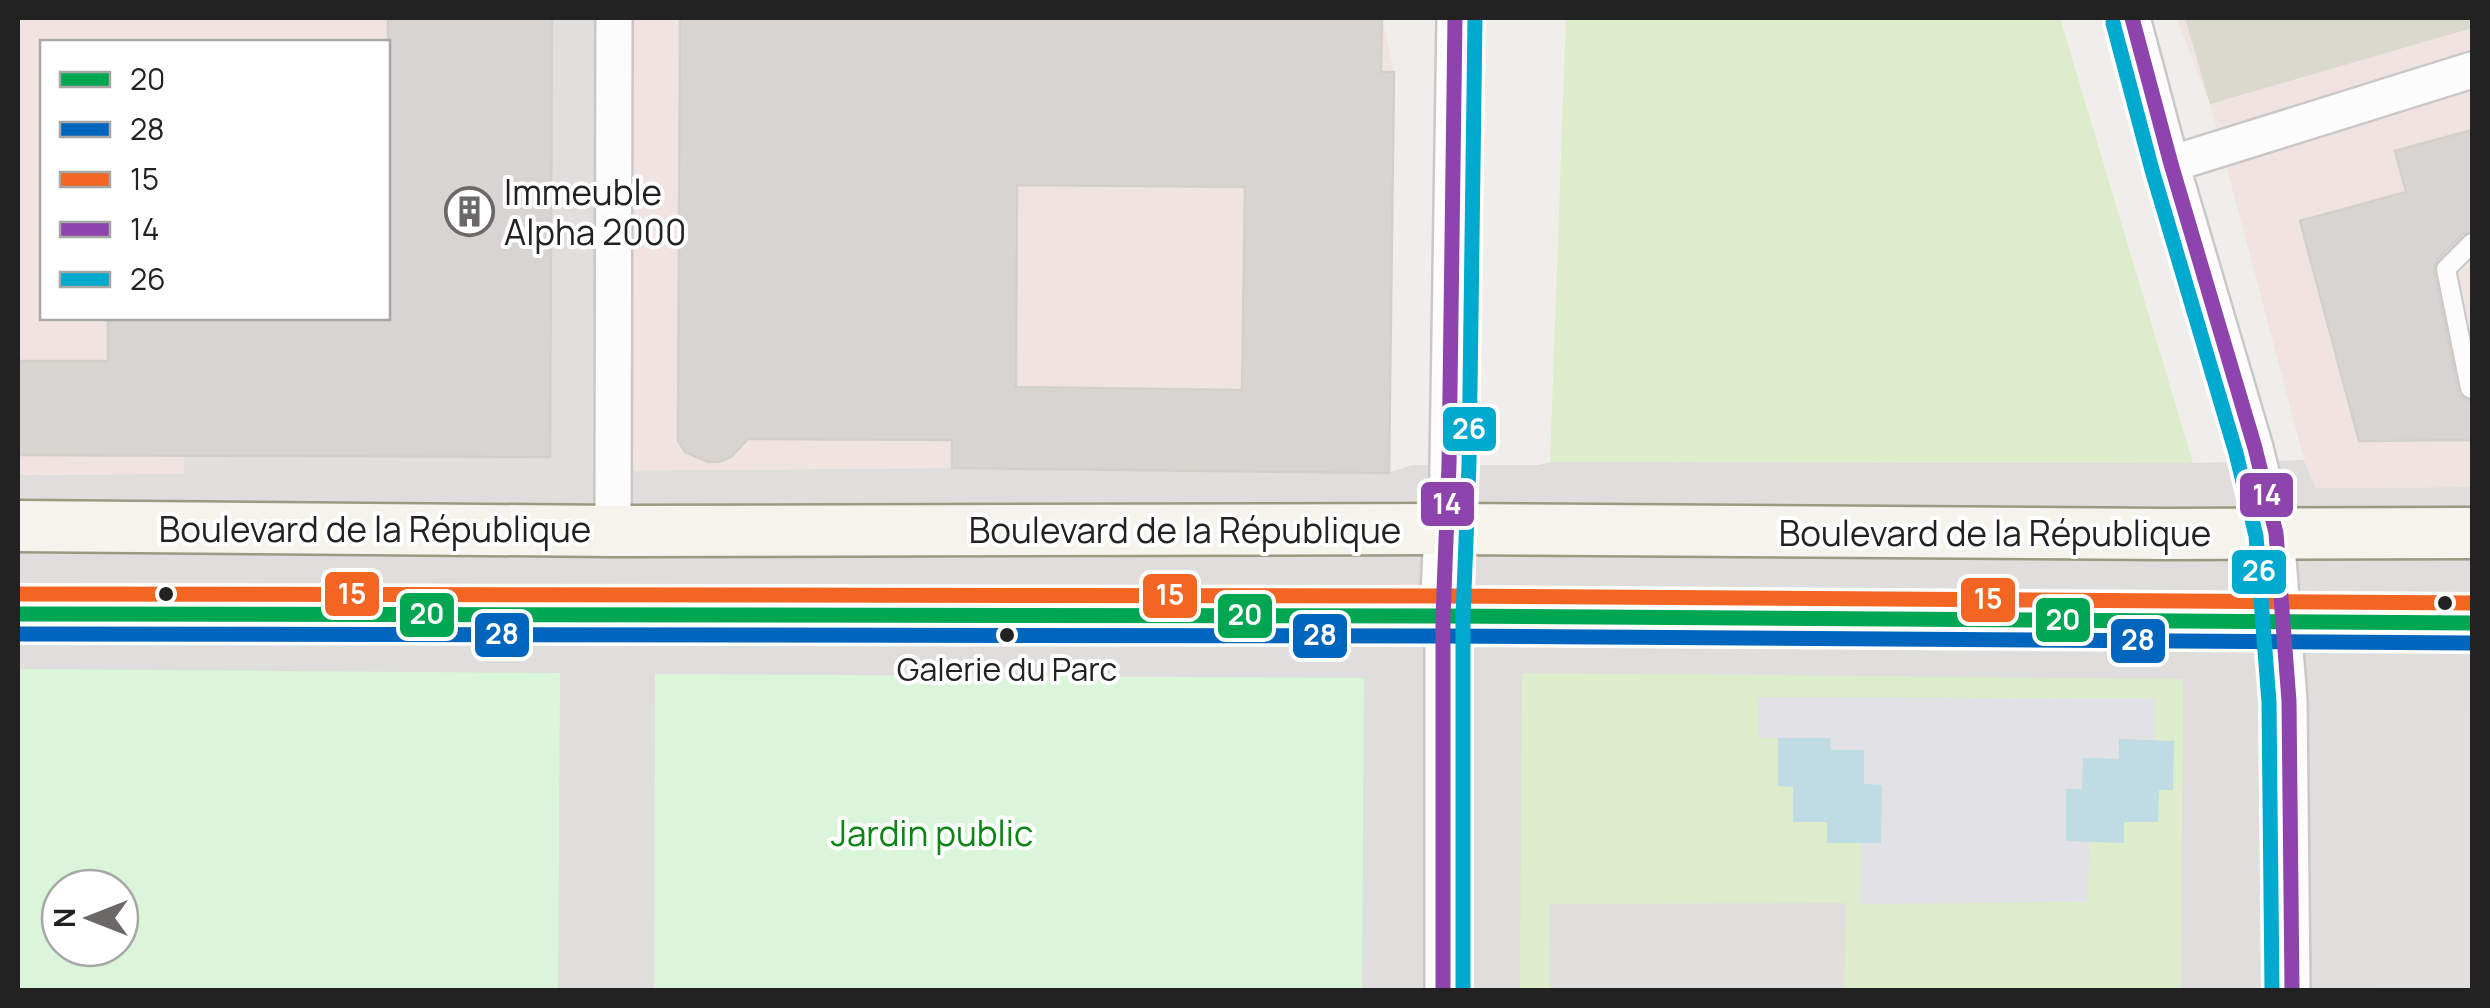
<svg xmlns="http://www.w3.org/2000/svg" width="2490" height="1008" font-family="Manrope,sans-serif">
<style>
.residential{fill:#dfdedc;fill-rule:evenodd}
.commercial{fill:#f1e3e1;fill-rule:evenodd}
.construction{fill:#d9d9cd}
.grass{fill:#ddeccb}
.park{fill:#daf5da;fill-rule:evenodd}
.parking{fill:#e0dfde}
.plaza{fill:#e2e1e5}
.water{fill:#bfdbe3}
.building{fill:#d7d4d2;stroke:#d3d0cc;stroke-width:2.5;fill-rule:evenodd}
.lines{fill:none;stroke-linecap:round;stroke-linejoin:round}
.service-casing{stroke:#c9c8c7;stroke-width:22}
.minor-casing{stroke:#c9c8c7;stroke-width:40}
.tertiary-casing{stroke:#c9c8c7;stroke-width:50}
.secondary-casing{stroke:#999a82;stroke-width:55}
.service{stroke:#fdfcfc;stroke-width:18}
.minor{stroke:#fdfcfc;stroke-width:35}
.tertiary{stroke:#fdfcfc;stroke-width:45}
.secondary{stroke:#f4f4ed;stroke-width:50}
.bus-1-casing{stroke:#fff;stroke-width:22}
.bus-2-casing{stroke:#fff;stroke-width:22}
.bus-3-casing{stroke:#fff;stroke-width:22}
.bus-4-casing{stroke:#fff;stroke-width:22}
.bus-5-casing{stroke:#fff;stroke-width:22}
.bus-1{stroke:#00a651;stroke-width:15}
.bus-2{stroke:#0065bd;stroke-width:15}
.bus-3{stroke:#f26522;stroke-width:15}
.bus-4{stroke:#8e44ad;stroke-width:15}
.bus-5{stroke:#00a9ce;stroke-width:15}
.bus-dot{fill:#222;stroke:#fff;stroke-width:4}
.labels{text-anchor:middle;dominant-baseline:central;stroke-width:8;stroke-linejoin:round;paint-order:stroke}
.bus-label{font-size:32px;fill:#222;stroke:#fff}
.poi-label{font-size:35px;fill:#222;stroke:#fff;text-anchor:start}
.street-label{font-size:35px;fill:#222;stroke:#fff}
.park-label{font-size:35px;fill:#0c8416;stroke:#fff}
.line-badge{stroke:#fff;stroke-width:4}
.badge-label{font-size:28px;text-anchor:middle;font-weight:bold;fill:#fff}
</style>
<rect width="100%" height="100%" fill="#f0eeeb"/>
<path class="residential" d="M2304,460l12,28 156,-1v503h-2454v-515l934,-7 436,5 24,-8h128l10,-3 642,1zM60,888h60v60h-60z"/>
<g class="commercial">
<path d="M18,18h1364l12,54 -5,401 -437,-5 -934,7zM42,42h346v276h-346z"/>
<path d="M2176,18h296v469l-156,1 -12,-28 -94,-356z"/>
</g>
<path class="construction" d="M2185,18h287v10l-262,76z"/>
<g class="grass">
<path d="M1566,18h494l133,445 -643,-1z"/>
<path d="M1522,673l661,6 -2,311h-661z"/>
</g>
<g class="park">
<path d="M18,669l542,4 -2,317h-540zM60,888h60v60h-60z"/>
<path d="M655,674l709,4 -2,312h-708z"/>
</g>
<g class="parking">
<path d="M552,18h65l-3,477 -430,-4v-36l366,2z"/>
<path d="M2373,706h99v284h-98z"/>
<path d="M1846,903l-2,87h-294l-1,-86z"/>
</g>
<path class="plaza" d="M1758,697l397,1v42l-35,-1 -1,20 -37,30 -16,52 24,1 -2,60 -229,2 2,-61h19l-16,-58 -34,-35v-11l-72,-1z"/>
<g class="water">
<path d="M1778,738h52l1,12h33v34l18,1 -1,58h-54v-21h-34v-35l-15,-1z"/>
<path d="M2119,739l55,2 -1,49h-14l-1,32h-34v21l-58,-2v-52h16l1,-31 36,1z"/>
</g>
<g class="building">
<path d="M388,18h164l-2,439 -531,-2v-94h89v-43h280z"/>
<path d="M680,18h702l-1,54h13l-5,401 -437,-5v-28l-204,-1 -17,18 -12,5h-11l-23,-10 -7,-11zM1017,185l228,2 -3,203 -226,-3z"/>
<path d="M2472,130v101l-9,3 -26,26 -3,11 24,119 6,9 8,2v39l-113,1 -59,-220 106,-29 -11,-41z"/>
</g>
<g class="lines">
<defs>
<path id="service" d="M2472,243l-26,26 24,119 2,1"/>
<g id="minor">
<path d="M2132,18l39,146 84,284 21,85 13,168 3,289"/>
<path d="M2171,164l301,-94"/>
<path d="M1447,529l8,-511"/>
<path d="M613,531l1,-513"/>
<path d="M1443,990v-374"/>
</g>
<path id="tertiary" d="M1443,616l4,-87"/>
<g id="secondary">
<path d="M18,526l595,5 834,-2 720,5 305,-1"/>
<path d="M18,614l1047,3 378,-1 1029,7"/>
</g>
</defs>
<use href="#service" class="service-casing"/>
<use href="#minor" class="minor-casing"/>
<use href="#tertiary" class="tertiary-casing"/>
<use href="#secondary" class="secondary-casing"/>
<use href="#service" class="service"/>
<use href="#minor" class="minor"/>
<use href="#tertiary" class="tertiary"/>
<use href="#secondary" class="secondary"/>
<defs>
<path id="bus-1" d="M18,614l1425,2 1029,7"/>
<path id="bus-2" d="M18,634l1425,2 1029,7"/>
<path id="bus-3" d="M18,594l1425,2 1029,7"/>
<g id="bus-4">
<path d="M2132,18l39,146 84,284 21,85 13,168 3,289"/>
<path d="M1443,990v-374l6,-151 6,-447"/>
</g>
<g id="bus-5">
<path d="M2113,23l39,147 84,283 20,83 13,166 3,288"/>
<path d="M1463,990v-374l6,-151 6,-447"/>
</g>
</defs>
<use href="#bus-1" class="bus-1-casing"/>
<use href="#bus-2" class="bus-2-casing"/>
<use href="#bus-3" class="bus-3-casing"/>
<use href="#bus-4" class="bus-4-casing"/>
<use href="#bus-5" class="bus-5-casing"/>
<use href="#bus-1" class="bus-1"/>
<use href="#bus-2" class="bus-2"/>
<use href="#bus-3" class="bus-3"/>
<use href="#bus-4" class="bus-4"/>
<use href="#bus-5" class="bus-5"/>
</g>
<defs>
<symbol id="building-ring" viewBox="-11 -11 22 22"><circle r="9.5" fill="#fff" stroke="#6a6968" stroke-width="1.5"/><path d="M-4-6H4V6H1V3H-1V6H-4ZM-2.5-4.3h1.7v1.8h-1.7ZM.8-4.3h1.7v1.8H.8ZM-2.5-1h1.7V.8h-1.7ZM.8-1h1.7V.8H.8Z" fill="#6a6968"/></symbol>
</defs>
<g fill-rule="evenodd">
<use href="#building-ring" x="442" y="184" width="55" height="55"/>
</g>
<g class="bus-dot">
<circle cx="166" cy="594" r="9"/>
<circle cx="2445" cy="603" r="9"/>
<circle cx="1007" cy="635" r="9"/>
</g>
<g class="labels">
<g class="bus-label">
<text x="1007" y="669">Galerie du Parc</text>
</g>
<g class="poi-label">
<text x="504" y="192">Immeuble<tspan x="504" dy="40">Alpha 2000</tspan></text>
</g>
<g class="street-label">
<text x="375" y="529">Boulevard de la République</text>
<text x="1185" y="530">Boulevard de la République</text>
<text x="1995" y="533">Boulevard de la République</text>
</g>
<g class="park-label">
<text x="932" y="833">Jardin public</text>
</g>
</g>
<g class="line-badge">
<rect x="1441" y="405" width="57" height="48" rx="10" fill="#00a9ce"/>
<rect x="2238" y="471" width="57" height="48" rx="10" fill="#8e44ad"/>
<rect x="1419" y="480" width="57" height="48" rx="10" fill="#8e44ad"/>
<rect x="2230" y="548" width="58" height="48" rx="10" fill="#00a9ce"/>
<rect x="323" y="570" width="58" height="48" rx="10" fill="#f26522"/>
<rect x="1141" y="572" width="58" height="48" rx="10" fill="#f26522"/>
<rect x="1959" y="576" width="58" height="48" rx="10" fill="#f26522"/>
<rect x="398" y="591" width="58" height="48" rx="10" fill="#00a651"/>
<rect x="1216" y="592" width="58" height="48" rx="10" fill="#00a651"/>
<rect x="2034" y="596" width="58" height="48" rx="10" fill="#00a651"/>
<rect x="473" y="611" width="58" height="48" rx="10" fill="#0065bd"/>
<rect x="1291" y="612" width="58" height="48" rx="10" fill="#0065bd"/>
<rect x="2109" y="617" width="58" height="48" rx="10" fill="#0065bd"/>
</g>
<g class="badge-label">
<text x="1469" y="439">26</text>
<text x="2267" y="505">14</text>
<text x="1447" y="514">14</text>
<text x="2259" y="581">26</text>
<text x="352" y="604">15</text>
<text x="1170" y="605">15</text>
<text x="1988" y="609">15</text>
<text x="427" y="624">20</text>
<text x="1245" y="625">20</text>
<text x="2063" y="630">20</text>
<text x="502" y="644">28</text>
<text x="1320" y="645">28</text>
<text x="2138" y="650">28</text>
</g>
<rect width="2490" height="1008" fill="none" stroke="#222222" stroke-width="40"/>
<rect x="40" y="40" width="350" height="280" fill="#ffffff" stroke="#a7a7a7" stroke-width="2.5"/>
<rect x="60" y="72" width="50" height="15" fill="#00a651" stroke="#a7a7a7" stroke-width="2.5"/>
<text x="130" y="90" font-size="30" fill="#222222">20</text>
<rect x="60" y="122" width="50" height="15" fill="#0065bd" stroke="#a7a7a7" stroke-width="2.5"/>
<text x="130" y="140" font-size="30" fill="#222222">28</text>
<rect x="60" y="172" width="50" height="15" fill="#f26522" stroke="#a7a7a7" stroke-width="2.5"/>
<text x="130" y="190" font-size="30" fill="#222222">15</text>
<rect x="60" y="222" width="50" height="15" fill="#8e44ad" stroke="#a7a7a7" stroke-width="2.5"/>
<text x="130" y="240" font-size="30" fill="#222222">14</text>
<rect x="60" y="272" width="50" height="15" fill="#00a9ce" stroke="#a7a7a7" stroke-width="2.5"/>
<text x="130" y="290" font-size="30" fill="#222222">26</text>
<g transform="translate(90 918) rotate(270)"><circle r="48" fill="#ffffff" stroke="#a7a7a7" stroke-width="2.5"/>
<path d="M0-8L18 38L0 25L-18 38Z" fill="#6a6968"/>
<text y="-15" font-size="28" font-weight="bold" text-anchor="middle" fill="#222222">N</text>
</g>
</svg>
